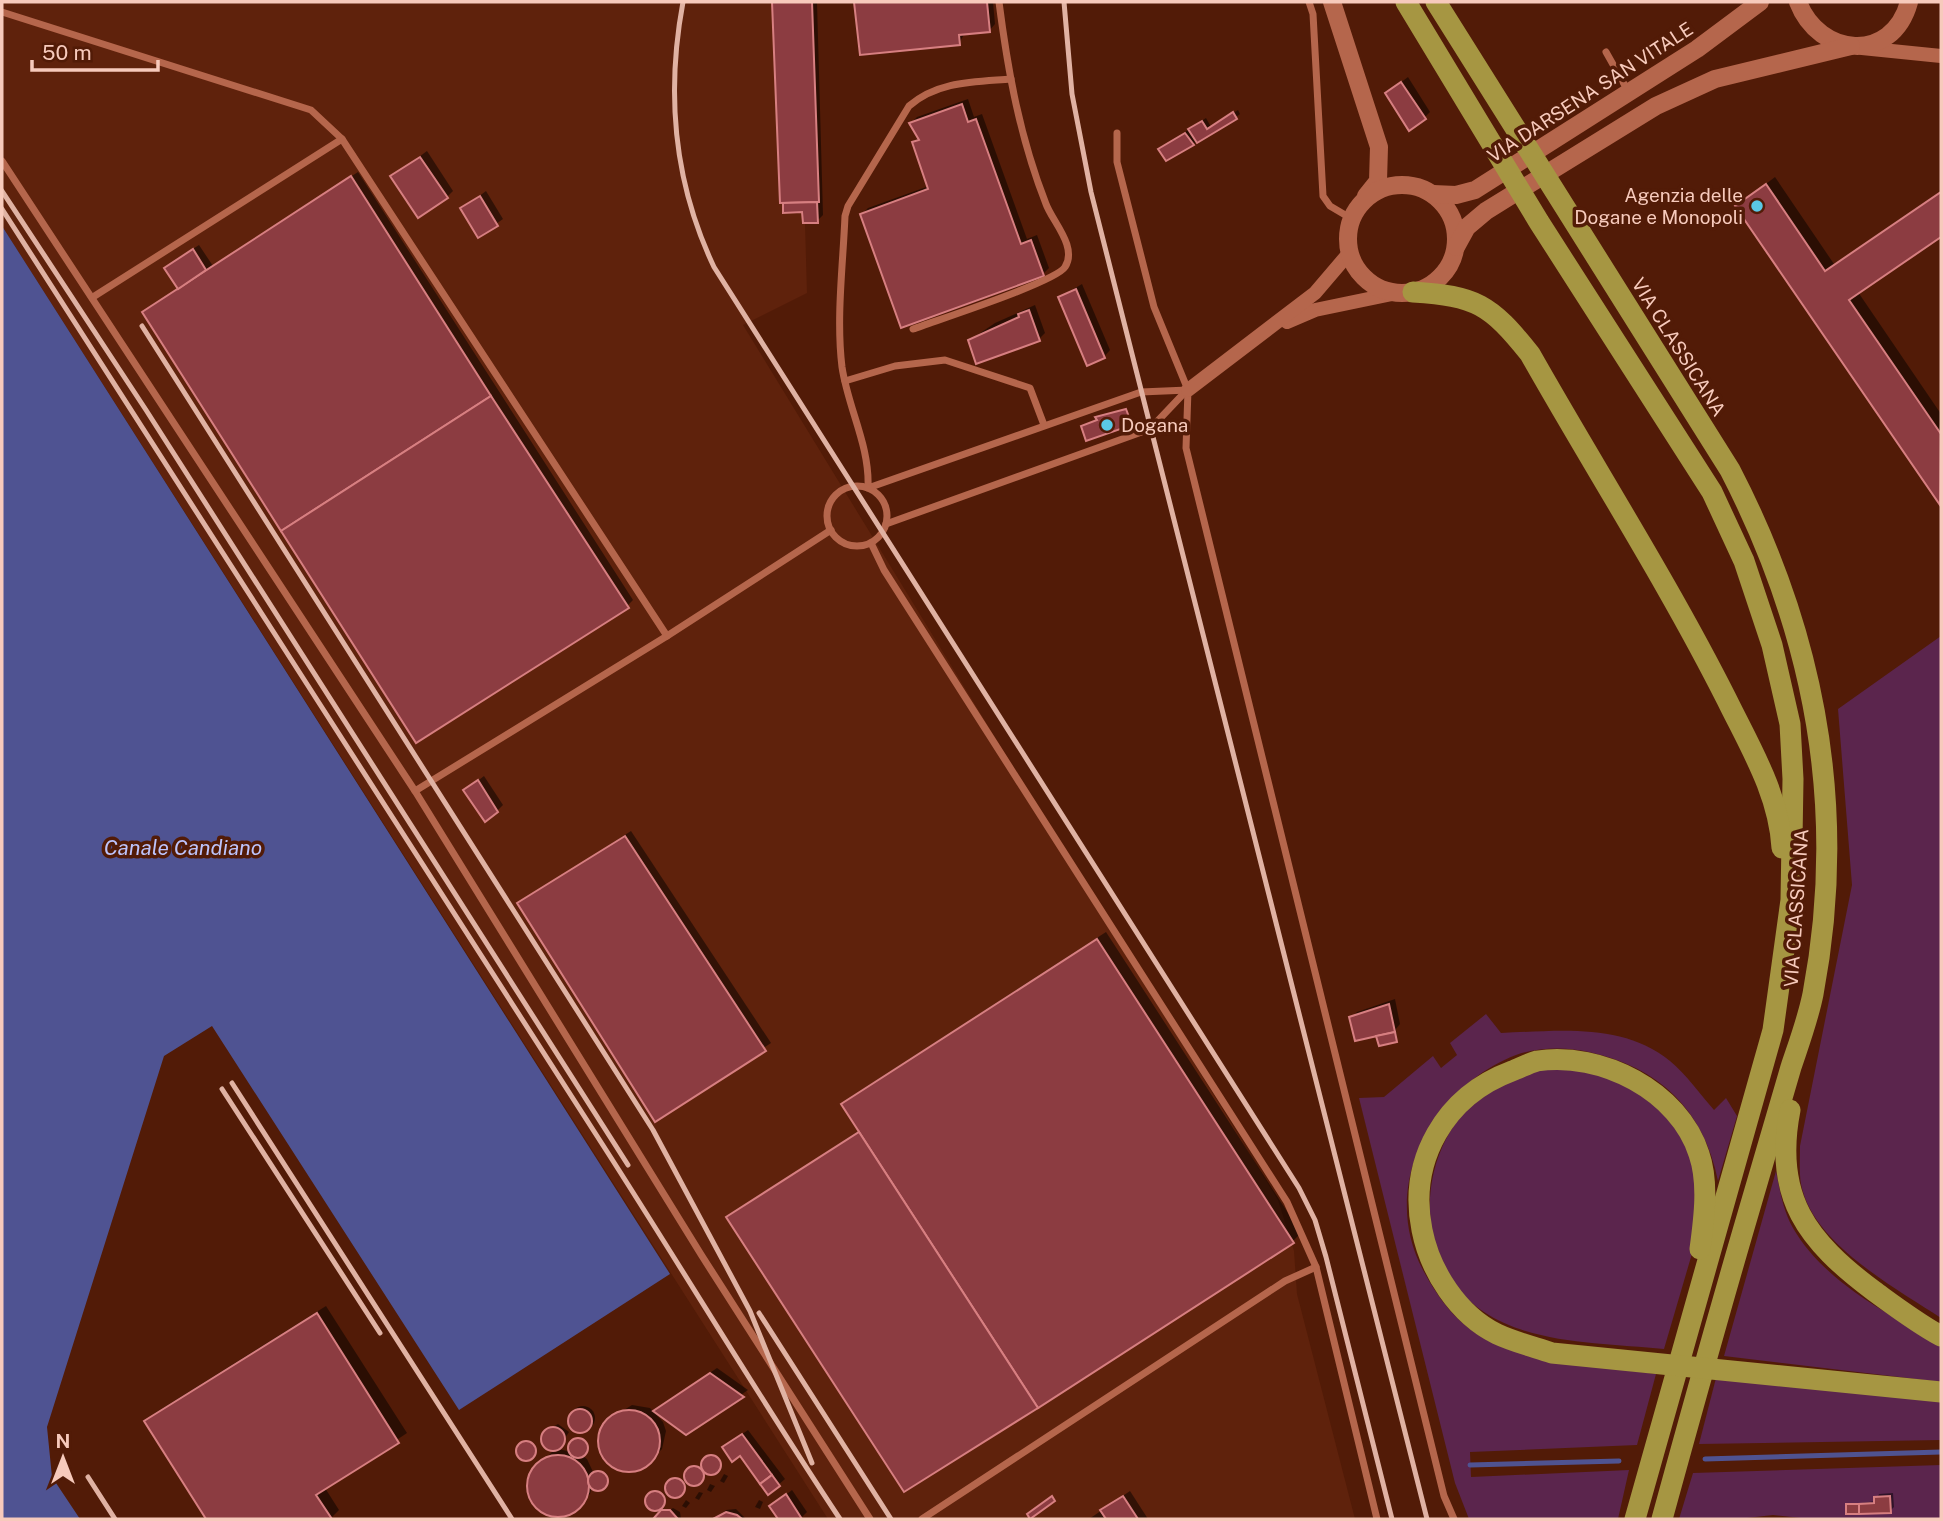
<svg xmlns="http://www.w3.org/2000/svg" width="1943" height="1521" font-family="'Public Sans',sans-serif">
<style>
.built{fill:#5f220c}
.green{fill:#5b254d}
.water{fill:#4f5392}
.shadow{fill:#0007}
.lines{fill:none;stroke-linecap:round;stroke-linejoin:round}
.stream{stroke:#4f5392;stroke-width:5}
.building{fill:#8c3c41;stroke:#d77f81;stroke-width:2}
.lane{stroke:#b5664c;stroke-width:7}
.street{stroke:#b5664c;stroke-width:14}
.secondary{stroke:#b5664c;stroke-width:18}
.highway{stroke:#a69642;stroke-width:21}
.rail{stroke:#e0b2a3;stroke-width:5}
.poi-dot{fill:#5ac8e6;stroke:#521b07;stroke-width:2.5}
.labels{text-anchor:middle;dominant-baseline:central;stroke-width:7;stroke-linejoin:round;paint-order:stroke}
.street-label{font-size:19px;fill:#f7cabc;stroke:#521b07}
.poi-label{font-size:19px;fill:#f7cabc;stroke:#521b07;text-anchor:end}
.water-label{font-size:21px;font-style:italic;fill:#bdc4fc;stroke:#521b07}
</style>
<rect width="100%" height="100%" fill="#521b07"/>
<path class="built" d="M2,2h810l7,200 -1,21 -13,1 2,69 -64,32 535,875 16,51 3,43 58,225h-527l-826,-1293z"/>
<g class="green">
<path d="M1941,636v682c-47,-31 -129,-75 -140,-134 -2,-12 -1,-26 -1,-38l52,-261 -14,-176z"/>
<path d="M1486,1014l15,19c56,-2 122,-11 169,28 16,13 30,33 44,49l12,-12 11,18 -19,65c-14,-71 -59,-114 -129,-129 -22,-5 -51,-5 -73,3 -83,32 -138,131 -93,215 18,34 40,61 77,76 48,19 105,21 156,28l-19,71 -167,7 1,25 158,-7 -11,49h-149l-14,-36 -96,-385 25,-1 49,-41 8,12 16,-13 -7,-12z"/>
<path d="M1560,1067l41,4 52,28 39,52 9,55 -10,51 -27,92c-58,-6 -130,-4 -180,-37 -79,-52 -68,-178 10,-225 21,-12 43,-17 66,-20z"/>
<path d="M1776,1171c4,20 7,39 17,57 31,54 97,87 148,116v38l-217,-26z"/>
<path d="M1716,1378l225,21v41l-242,4z"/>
<path d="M1941,1465v54h-131l-37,-4 -35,4h-59l14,-46z"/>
</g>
<path class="water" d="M2,226l668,1048 -211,136 -247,-384 -48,30 -117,371 5,50 28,42h-78z"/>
<g class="shadow">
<path d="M774,2h43l6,213 -6,6 -13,-10h-19l-1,-10h-3z"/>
<path d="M856,2h137l2,22 -6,7 -24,2 -6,10 -98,10z"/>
<path d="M1408,77l22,35 -6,6 -37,-25z"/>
<path d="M968,99l6,18 8,-3 45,125 10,-4 12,33 -6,6 -181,-60 6,-6 61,-22 -15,-43 5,-6 -8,-14 6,-6z"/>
<path d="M1238,110l2,4 -4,3 -43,27 -29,2 42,-28 5,9z"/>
<path d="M427,151l26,40 -6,6 -54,-21z"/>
<path d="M358,172l275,428 -6,6 -483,-293 35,-26 -12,-19 6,-6 26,-17 14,21z"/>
<path d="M1775,177l59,87 107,-73v44l-83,57 83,122 -1,88 -203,-296z"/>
<path d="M486,191l17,28 -24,17 -17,-27z"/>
<path d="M1082,284l28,66 -6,7 -44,-60z"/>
<path d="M1035,305l10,28 -6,6 -69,1 25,-17z"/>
<path d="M484,776l19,29 -6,6 -31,-21z"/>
<path d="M631,831l140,212 -115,76 -137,-216z"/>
<path d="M1106,932l195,301 -8,8 -389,249 -176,-273 132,-87 -17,-25 9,-9z"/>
<path d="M1395,999l5,25 -4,5 1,11 -46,-22 6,-6z"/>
<path d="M326,1306l81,127 -82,55 14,22 -9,9h-122l-62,-98 9,-8z"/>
<path d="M717,1368l31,22 -62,43 -31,-23z"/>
<path d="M632,1405l18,3 13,14 3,9 -4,18 -7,7 -6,7 -19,7 -19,-6 -11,-16v-10l8,-18z"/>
<circle cx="583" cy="1418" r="12"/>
<path d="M558,1424l11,8 -11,17 14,3 -1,-7 4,-4 9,-2 3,11 -7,4 7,5 7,15 5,-3 7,2 2,5 -5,9 -11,-1 -2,8 -21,19 -20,1 -16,-12 -4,-9 2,-19 21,-22 6,-1 -11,-3 -4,-9 4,-9z"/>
<path d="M748,1430l37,49 -16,14 -29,-40 -16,-6z"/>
<circle cx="527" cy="1450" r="8"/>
<circle cx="712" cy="1464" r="8"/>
<circle cx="694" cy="1475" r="8"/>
<path d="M724,1474l4,2 -4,7 -4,-2z"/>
<circle cx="677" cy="1487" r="8"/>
<path d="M710,1484l5,2 -4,6 -4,-2z"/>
<path d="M792,1490l15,22 -7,7h-20l-8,-13z"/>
<path d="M1130,1491l18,28h-59z"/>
<circle cx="657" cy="1500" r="8"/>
<path d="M699,1492l4,1 -4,7 -4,-2z"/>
<path d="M1893,1493l1,14 -4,4 -42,-6 28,-4 3,-7z"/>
<path d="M686,1500l4,3 -4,5 -4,-2z"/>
<path d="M759,1500l4,2 -3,7 -5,-2z"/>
<path d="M673,1508l7,4 1,7h-25z"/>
<path d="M736,1509l10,10h-28l8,-9z"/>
</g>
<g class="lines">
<g class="stream">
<path d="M1705,1459l236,-7"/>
<path d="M1470,1465l149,-4"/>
</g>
</g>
<g class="building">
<path d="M772,2h40l7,200 -39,1z"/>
<path d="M854,2h133l3,30 -31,3 1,10 -100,10z"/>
<path d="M1401,82l25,37 -17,12 -24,-38z"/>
<path d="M962,104l6,18 8,-3 45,125 10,-4 13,36 -143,52 -41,-114 68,-25 -16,-47 7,-2 -10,-17z"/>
<path d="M1233,112l4,7 -40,24 -9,-14 14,-8 5,8z"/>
<path d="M1185,133l9,12 -28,16 -8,-12z"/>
<path d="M420,157l28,41 -30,20 -28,-42z"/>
<path d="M351,176l140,220 -210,135 -139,-219z"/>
<path d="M1766,184l59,87 116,-79v45l-92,63 92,134 -1,71 -205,-299z"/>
<path d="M480,196l18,30 -20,12 -18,-30z"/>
<path d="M817,202l1,21h-15l-1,-11 -19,1v-10z"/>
<path d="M193,249l13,21 -28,19 -14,-21z"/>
<path d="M1076,289l29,69 -18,8 -29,-69z"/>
<path d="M1029,310l11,31 -64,23 -8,-24 51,-23 -1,-3z"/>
<path d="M491,396l138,212 -213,135 -135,-212z"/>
<path d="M1126,409l6,16 -46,16 -5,-15 16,-6 -2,-3z"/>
<path d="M478,780l20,32 -13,10 -22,-32z"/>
<path d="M625,836l141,215 -111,71 -138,-219z"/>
<path d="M1097,939l197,304 -256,165 -197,-304z"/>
<path d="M1389,1004l6,28 -40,9 -6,-24z"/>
<path d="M1395,1032l2,10 -18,4 -3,-10z"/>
<path d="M859,1132l179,276 -134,84 -178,-275z"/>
<path d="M317,1313l82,130 -83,52 16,24h-126l-62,-98z"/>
<path d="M710,1373l34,24 -58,38 -33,-24z"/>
<circle cx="580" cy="1421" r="12"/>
<circle cx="629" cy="1441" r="31"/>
<circle cx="553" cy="1439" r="12"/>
<path d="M742,1434l30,41 -12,9 -20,-28 -8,6 -10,-15z"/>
<circle cx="578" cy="1448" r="10"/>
<circle cx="526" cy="1451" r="10"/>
<circle cx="558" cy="1486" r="31"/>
<circle cx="711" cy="1465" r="10"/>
<circle cx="694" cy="1476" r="10"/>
<circle cx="598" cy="1481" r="10"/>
<path d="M772,1475l8,11 -12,9 -8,-11z"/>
<circle cx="675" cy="1488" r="10"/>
<circle cx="655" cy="1501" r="10"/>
<path d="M786,1494l16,25h-24l-9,-13z"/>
<path d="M1052,1496l3,5 -25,18 -3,-5z"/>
<path d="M1123,1496l15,23h-32l-6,-9z"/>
<path d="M1890,1496l1,17 -32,1v-10l15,-1v-6z"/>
<rect x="1846" y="1504" width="13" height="10"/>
<path d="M661,1510h9l8,9h-25z"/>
<path d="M726,1512l11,3 5,4h-29z"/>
</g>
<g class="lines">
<g class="lane">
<path d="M1309,2l4,12 10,182 7,10 22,13"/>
<path d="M2,12l309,98 31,29"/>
<path d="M1606,52l22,39"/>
<path d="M1011,79c-37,3 -73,2 -102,27l-61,100 -3,10c-2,49 -9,102 -3,151 6,41 28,79 26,121l273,-96 47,-2"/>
<path d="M1117,133v29l37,145 34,83 -2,58 258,1048 10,23"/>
<path d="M2,161l413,630 287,465 168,263"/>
<path d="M93,297l249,-158 325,497"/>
<path d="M913,329c24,-9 143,-47 152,-62 13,-20 -13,-46 -19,-63 -26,-66 -38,-132 -47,-202"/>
<path d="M845,381l50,-15 50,-6 85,28 14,37"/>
<circle cx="857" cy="516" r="30"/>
<path d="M886,524l264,-95 37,-39"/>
<path d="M871,543l13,27 403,632 29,65 61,252"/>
<path d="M415,791l252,-155 164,-106"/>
<path d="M922,1519l363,-238 31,-14"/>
</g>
<g class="street">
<path d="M1862,48l79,8"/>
<path d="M1287,322l28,-12 82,-17"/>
<path d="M1188,390l127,-97 35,-41"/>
</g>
<g class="secondary">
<path d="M1332,2l47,145 -1,34 -12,15"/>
<path d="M1798,2c21,55 94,62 111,0"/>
<circle cx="1402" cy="239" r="54"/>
<path d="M1433,194l23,1 19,-5 222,-141 63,-47"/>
<path d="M1456,247l11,-20 19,-16 170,-105 59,-27 136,-33"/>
</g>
<g class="highway">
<path d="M1406,2l133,220 173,270 32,69 28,84 18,79 3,55 -2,121 -18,130 -138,489"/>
<path d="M1436,2l294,468c86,166 118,339 83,524 -5,25 -14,49 -22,73 -14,49 -29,98 -43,147 -30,102 -58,203 -86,305"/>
<path d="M1413,292c63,4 77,12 117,62 65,115 137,227 197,346 23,47 52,94 55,148"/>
<path d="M1790,1110c-17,87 17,131 84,181 22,16 43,32 67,45"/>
<path d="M1700,1249c4,-30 9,-66 -1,-95 -20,-63 -98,-103 -162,-93 -8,2 -17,7 -25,10 -67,25 -104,89 -90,159 8,41 36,85 75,104 17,8 37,13 55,19l389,39"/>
</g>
<g class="rail">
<path d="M683,2c-17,91 -9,181 31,265l585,921 16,32 11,37 66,262"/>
<path d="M1064,2l8,92 19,98 336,1327"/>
<path d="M2,191l144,219 482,755"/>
<path d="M2,209c201,314 403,627 604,941 79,123 153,247 234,369"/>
<path d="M142,326l511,804 97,181 62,152"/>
<path d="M232,1083l280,436"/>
<path d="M222,1089l158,244"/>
<path d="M759,1313l132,206"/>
<path d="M88,1477l27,42"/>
</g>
</g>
<g class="poi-dot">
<circle cx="1757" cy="206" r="7"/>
<circle cx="1107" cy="425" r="7"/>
</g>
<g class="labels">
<g class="street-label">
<text transform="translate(1590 92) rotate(-33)">VIA DARSENA SAN VITALE</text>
<text transform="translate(1679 347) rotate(58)">VIA CLASSICANA</text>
<text transform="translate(1796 908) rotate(-86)">VIA CLASSICANA</text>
</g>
<g class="poi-label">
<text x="1743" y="195">Agenzia delle<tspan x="1743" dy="22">Dogane e Monopoli</tspan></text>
<text x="1121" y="425" text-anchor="start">Dogana</text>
</g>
<g class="water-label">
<text x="183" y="847">Canale Candiano</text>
</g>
</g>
<rect width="1943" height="1521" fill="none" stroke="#f7cabc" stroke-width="7"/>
<g transform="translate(63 1458)" stroke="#521b07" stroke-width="5" paint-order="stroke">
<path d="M0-5L12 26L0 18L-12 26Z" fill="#f7cabc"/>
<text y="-10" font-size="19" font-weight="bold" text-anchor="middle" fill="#f7cabc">N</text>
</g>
<path d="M32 60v10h126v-10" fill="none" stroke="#f7cabc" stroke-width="3.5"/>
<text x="42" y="60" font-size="21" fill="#f7cabc" stroke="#521b07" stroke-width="5" paint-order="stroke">50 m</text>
</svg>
